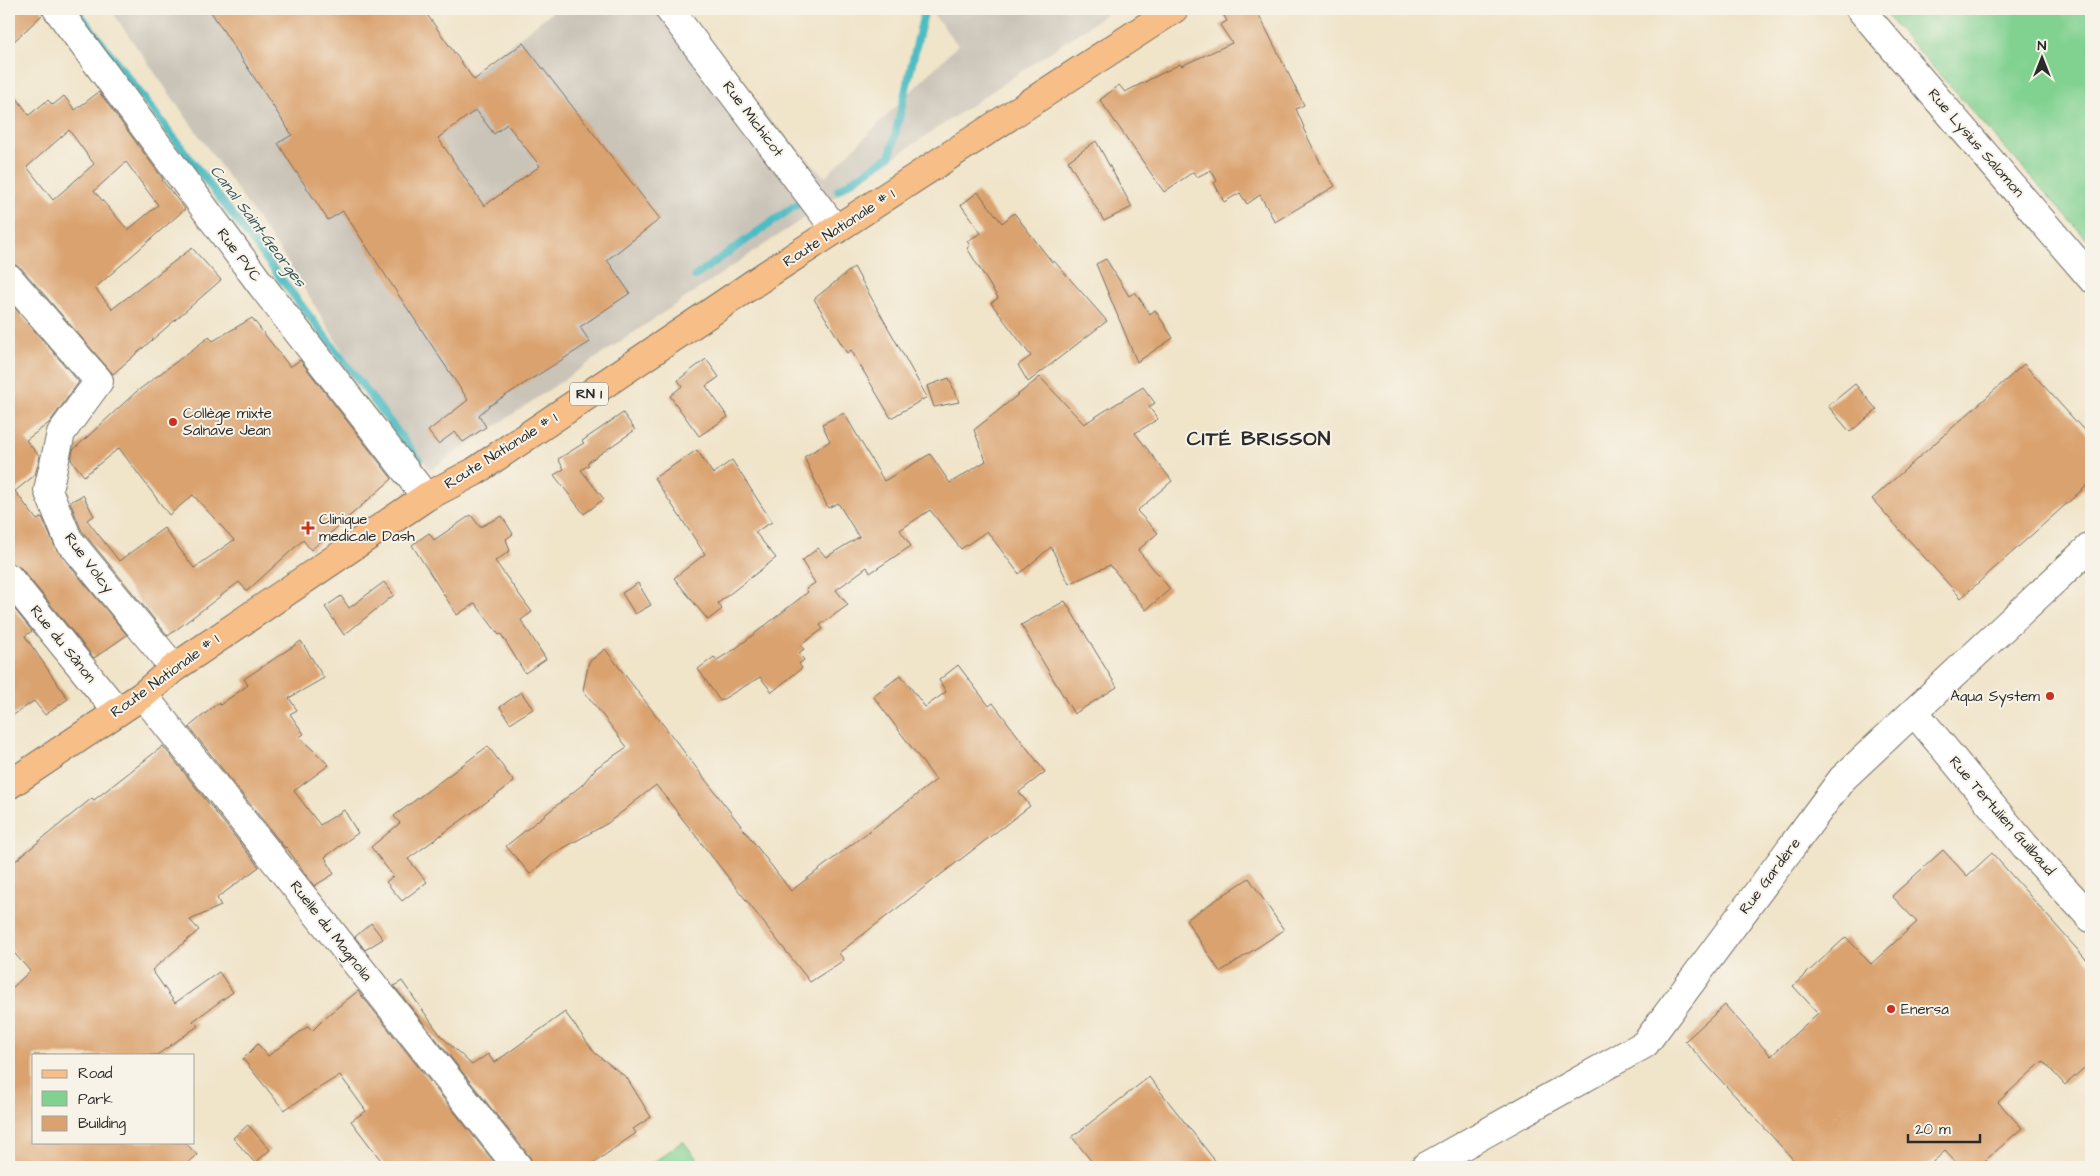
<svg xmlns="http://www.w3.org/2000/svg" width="2100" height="1176" font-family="'Architects Daughter',sans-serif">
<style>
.industrial{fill:#cac3b8}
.green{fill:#81d191;stroke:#567e5e}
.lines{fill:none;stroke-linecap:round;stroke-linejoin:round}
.stream{stroke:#4ebcc3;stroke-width:8}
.building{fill:#daa26e;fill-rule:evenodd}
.minor-casing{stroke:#706c62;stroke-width:30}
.major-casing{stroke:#706c62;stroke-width:30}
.minor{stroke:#fff;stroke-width:28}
.major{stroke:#f7be87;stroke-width:28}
.poi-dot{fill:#c8321e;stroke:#f7f3e8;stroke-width:2}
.labels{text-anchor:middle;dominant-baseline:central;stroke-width:4;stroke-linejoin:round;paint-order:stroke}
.shield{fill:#f7f3e8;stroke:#686764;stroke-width:1}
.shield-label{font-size:14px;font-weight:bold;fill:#2b2b2b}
.street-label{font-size:15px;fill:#2b2b2b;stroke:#f7f3e8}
.poi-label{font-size:15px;fill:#2b2b2b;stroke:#f7f3e8;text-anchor:start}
.water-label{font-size:16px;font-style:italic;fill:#365659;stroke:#f7f3e8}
.district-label{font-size:20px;font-weight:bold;letter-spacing:1px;fill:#2b2b2b;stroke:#f7f3e8}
</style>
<rect width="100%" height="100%" fill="#f7f3e8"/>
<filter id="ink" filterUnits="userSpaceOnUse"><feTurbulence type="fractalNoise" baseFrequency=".02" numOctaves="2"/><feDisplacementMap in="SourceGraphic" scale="10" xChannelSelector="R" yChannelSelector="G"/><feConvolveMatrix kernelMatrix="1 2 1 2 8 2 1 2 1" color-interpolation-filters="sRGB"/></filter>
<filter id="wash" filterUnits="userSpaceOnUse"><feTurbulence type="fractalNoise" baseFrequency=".0096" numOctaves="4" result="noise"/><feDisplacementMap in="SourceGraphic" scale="20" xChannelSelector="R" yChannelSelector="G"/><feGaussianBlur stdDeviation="1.12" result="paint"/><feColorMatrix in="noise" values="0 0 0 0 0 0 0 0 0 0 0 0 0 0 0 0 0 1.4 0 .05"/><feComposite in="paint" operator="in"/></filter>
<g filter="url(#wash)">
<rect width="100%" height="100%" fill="#f0e4c9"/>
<path class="industrial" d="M110,9h251l69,98 126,-98h108l161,168 133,-132 -29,-36h185l-684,461 -75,-98 -65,-107z"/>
<g class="green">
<path d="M1881,9h210v235z"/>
<path d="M683,1141l20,26h-56z"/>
</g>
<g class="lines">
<g class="stream">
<path d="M76,9l343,451"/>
<path d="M838,190l52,-34 35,-147"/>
<path d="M695,276l111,-78"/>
</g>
</g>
<g id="blocks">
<g class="building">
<path d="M9,9h33l1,5 -34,32z"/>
<path d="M209,9h214l51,71 49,-37 137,176 -53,41 23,33 -50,34 10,15 -101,64 -10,9 7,12 -23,15 -8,-10 -17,12 -10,-13 40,-31 -125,-189 -15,9 -37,-56 -13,-21 14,-8zM476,110l18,24 13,-10 33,42 -56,40 -46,-68z"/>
<path d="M1220,9h36l48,96 -8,4 8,18 -1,1 21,42 11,16 -60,36 -15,-27 -13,9 -7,-11 -16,9 -10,-19 3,-2 -6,-11 -14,7 -4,-5 -29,20 -64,-92 19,-15 6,7 55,-28 1,2 51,-23 -12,-18 7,-4z"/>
<path d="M9,87l20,28 19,-15 5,5 11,-9 11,14 24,-18 64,87 -1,1 23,29 -90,79 17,21 80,-61 29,32 -108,94 -92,-106 -12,-5zM69,130l25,34 -41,36 -26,-33zM126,162l32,43 -30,25 -34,-39z"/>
<path d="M1096,141l36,66 -28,14 -36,-60z"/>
<path d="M978,192l24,31 12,-10 38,49 2,-1 53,60 -79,61 -10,-17 13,-9 -40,-53 7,-5 -31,-50 3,-2 -3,-5 14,-8 -20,-28z"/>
<path d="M1106,259l23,37 6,-4 15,22 5,-4 18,28 -36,24 -41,-98z"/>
<path d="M854,267l73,130 -36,21 -40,-68 -4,3 -33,-54z"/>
<path d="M9,301l70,81 -30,41 -23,17 14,17 -5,18 -20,16 22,29 5,-3 14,32 71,86 -33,23 -73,-90 -12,-5z"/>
<path d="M252,318l38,49 10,-7 92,119 -81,71 -8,-10 -56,51 -8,-9 -71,54 -86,-105 -12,-29 13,-7 11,21 -7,4 32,41 45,-33 30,40 40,-28 -41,-45 -24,20 -50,-67 -35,28 -13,-16 2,-10 63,-58 73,-55 4,4z"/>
<path d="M706,359l13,18 -13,9 22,31 -29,19 -29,-40 12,-10 -4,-6z"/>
<path d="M2024,364l67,74v44l-130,116 -89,-99z"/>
<path d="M1040,377l44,47 59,-37 12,16 -6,4 9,12 -23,14 37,48 -35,30 21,22 -20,17 32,39 -24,21 -36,-45 -41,19 -18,-37 -32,27 -32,-43 -26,18 -31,-39 -30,20 11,16 -41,27 -3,-6 -31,23 12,15 -28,20 3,4 -22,16 3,4 -5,4 5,7 -5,4 3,4 -30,24 -12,-15 -40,24 -22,-32 16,-12 3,3 18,-11 73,-57 -2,-3 9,-6 -13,-22 16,-13 8,9 33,-20 -21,-34 -10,5 -24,-51 26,-16 -8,-17 22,-11 40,68 46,-27 20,29 36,-22 -12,-31z"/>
<path d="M949,378l10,24 -25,5 -7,-21z"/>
<path d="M1855,384l22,26 -27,22 -22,-26z"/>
<path d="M623,413l12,17 -48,33 2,2 -8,5 23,29 -20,15 -30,-39 10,-6 -6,-10 26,-16 -2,-2z"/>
<path d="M697,450l16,24 19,-14 40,62 -17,10 21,26 -58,45 4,6 -14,11 -34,-42 31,-24 -51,-76z"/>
<path d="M471,515l9,12 22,-11 11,18 -7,5 4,12 -15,10 37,51 -11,8 25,39 -21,14 -24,-39 -2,1 -24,-32 -18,12 -45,-70 17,-12 5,7z"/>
<path d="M384,582l10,13 -50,40 -19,-28 16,-11 8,12z"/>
<path d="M638,583l13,22 -16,9 -13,-21z"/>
<path d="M1065,601l52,86 -43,27 -53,-89z"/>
<path d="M12,606l20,25 -7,5 43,63 -23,16 -11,-14 -25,17v-110z"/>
<path d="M301,641l23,37 -35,20 8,12 -7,4 14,20 -5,3 30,28 -35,26 26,34 24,-15 14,23 -33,24 9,17 -20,12 -28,-39 -1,1 -96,-121 29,-24 2,2 28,-20 -4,-6z"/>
<path d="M605,649l186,242 145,-111 -63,-84 28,-21 24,32 21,-15 -7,-12 19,-15 31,41 4,-3 52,69 -26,20 11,14 -191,147 5,7 -34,22 -154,-197 -48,38 -55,31 -23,20 -24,-28 76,-61 14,-17 31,-21 -44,-57 6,-28z"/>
<path d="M521,692l12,17 -23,14 -10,-16z"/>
<path d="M163,746l96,121 -42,31 4,8 -31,14 9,10 -47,40 23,33 44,-31 14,20 -40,29 5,5 -41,29h-123v87h151l12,13 -13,12h-175v-176l21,-20 -21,-24v-81l83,-68 2,2z"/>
<path d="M488,746l26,36 -106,77 19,23 -25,19 -16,-19 7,-6 -22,-29 29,-24 -6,-7z"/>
<path d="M1943,850l24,26 25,-23 99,112v97l-26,23 -22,-24 -45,41 24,26 -44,39h-18l-15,-16 -18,16h-127l-115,-126 40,-36 46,51 47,-43 -25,-27 53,-49 25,27 46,-42 -25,-26z"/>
<path d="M1249,878l35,52 -64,42 -34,-52z"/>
<path d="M371,923l12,16 -18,11 -10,-13z"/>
<path d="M402,981l39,55 31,29 16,-11 6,9 71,-51 30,41 32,25 24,39 -18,12 3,4 -48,34h-55l-3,-10 -136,-171z"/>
<path d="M358,991l140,176h-112l-35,-46 15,-10 -26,-36 -56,35 -41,-51 15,-15 10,12 40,-30 4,5 17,-17z"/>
<path d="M1149,1077l71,90h-124l-24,-30z"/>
<path d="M248,1125l22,25 -15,13 -22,-25z"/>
</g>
</g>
</g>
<g filter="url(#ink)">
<use href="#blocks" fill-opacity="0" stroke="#706c62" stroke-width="1"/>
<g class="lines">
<defs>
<g id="minor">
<path d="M57,9l202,273 167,215"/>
<path d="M669,9l167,221"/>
<path d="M1860,9l231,269"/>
<path d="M9,278l90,103 -38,52 -13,57 20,49 106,129"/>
<path d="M9,578l108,133"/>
<path d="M143,695l375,472"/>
<path d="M1915,713l110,133 66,72"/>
<path d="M1425,1167l220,-123 197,-265 249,-233"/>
</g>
<path id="major" d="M9,785l134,-90 31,-27 252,-171 48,-25 292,-197 408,-266"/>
</defs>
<use href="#minor" class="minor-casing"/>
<use href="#major" class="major-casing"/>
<use href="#minor" class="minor"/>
<use href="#major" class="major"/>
</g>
</g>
<g class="poi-dot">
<circle cx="173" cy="422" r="5"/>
<path d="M305.5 520.5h5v5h5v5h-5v5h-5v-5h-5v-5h5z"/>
<circle cx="2050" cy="696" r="5"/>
<circle cx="1891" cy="1009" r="5"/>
</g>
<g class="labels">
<rect class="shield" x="570" y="382.5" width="38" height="23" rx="4"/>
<g class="shield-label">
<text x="589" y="394">RN 1</text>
</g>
<g class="street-label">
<text transform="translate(753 119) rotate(53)">Rue Michicot</text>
<text transform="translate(1976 143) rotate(49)">Rue Lysius Salomon</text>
<text transform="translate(839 228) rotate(-33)">Route Nationale # 1</text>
<text transform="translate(239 255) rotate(53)">Rue PVC</text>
<text transform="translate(501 451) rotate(-32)">Route Nationale # 1</text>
<text transform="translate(89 563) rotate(53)">Rue Volcy</text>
<text transform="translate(63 644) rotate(51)">Rue du Sânon</text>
<text transform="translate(165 676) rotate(-36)">Route Nationale # 1</text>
<text transform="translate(2002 816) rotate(49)">Rue Tertulien Guilbaud</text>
<text transform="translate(1770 876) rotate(-53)">Rue Gardère</text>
<text transform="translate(331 931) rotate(52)">Ruelle du Magnolia</text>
</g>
<g class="poi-label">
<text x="183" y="413">Collège mixte<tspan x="183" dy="17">Salnave Jean</tspan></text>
<text x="319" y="519">Clinique<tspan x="319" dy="17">medicale Dash</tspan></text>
<text x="2040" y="696" text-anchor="end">Aqua System</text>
<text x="1901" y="1009">Enersa</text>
</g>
<g class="water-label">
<text transform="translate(258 226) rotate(53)">Canal Saint-Georges</text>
</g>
<g class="district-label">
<text x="1259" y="439">CITÉ BRISSON</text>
</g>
</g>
<rect width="2100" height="1176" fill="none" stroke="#f7f3e8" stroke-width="30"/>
<rect x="32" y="1054" width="162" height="90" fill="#f7f3e8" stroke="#a5a39c"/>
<rect x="42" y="1070" width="25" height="8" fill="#f7be87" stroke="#a5a39c"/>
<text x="78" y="1078" font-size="15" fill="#2b2b2b">Road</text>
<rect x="42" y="1091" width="25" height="15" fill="#81d191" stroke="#a5a39c"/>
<text x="78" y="1104" font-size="15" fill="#2b2b2b">Park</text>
<rect x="42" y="1116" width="25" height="15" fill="#daa26e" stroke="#a5a39c"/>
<text x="78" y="1128" font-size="15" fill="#2b2b2b">Building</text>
<g transform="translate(2042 58)" stroke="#f7f3e8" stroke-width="4" paint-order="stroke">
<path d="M0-4L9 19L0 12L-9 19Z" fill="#2b2b2b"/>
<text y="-8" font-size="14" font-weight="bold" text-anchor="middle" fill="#2b2b2b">N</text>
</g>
<path d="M1908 1134v8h72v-8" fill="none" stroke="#2b2b2b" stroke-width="2.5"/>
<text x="1915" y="1134" font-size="15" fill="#2b2b2b" stroke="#f7f3e8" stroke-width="4" paint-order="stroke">20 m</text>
</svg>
